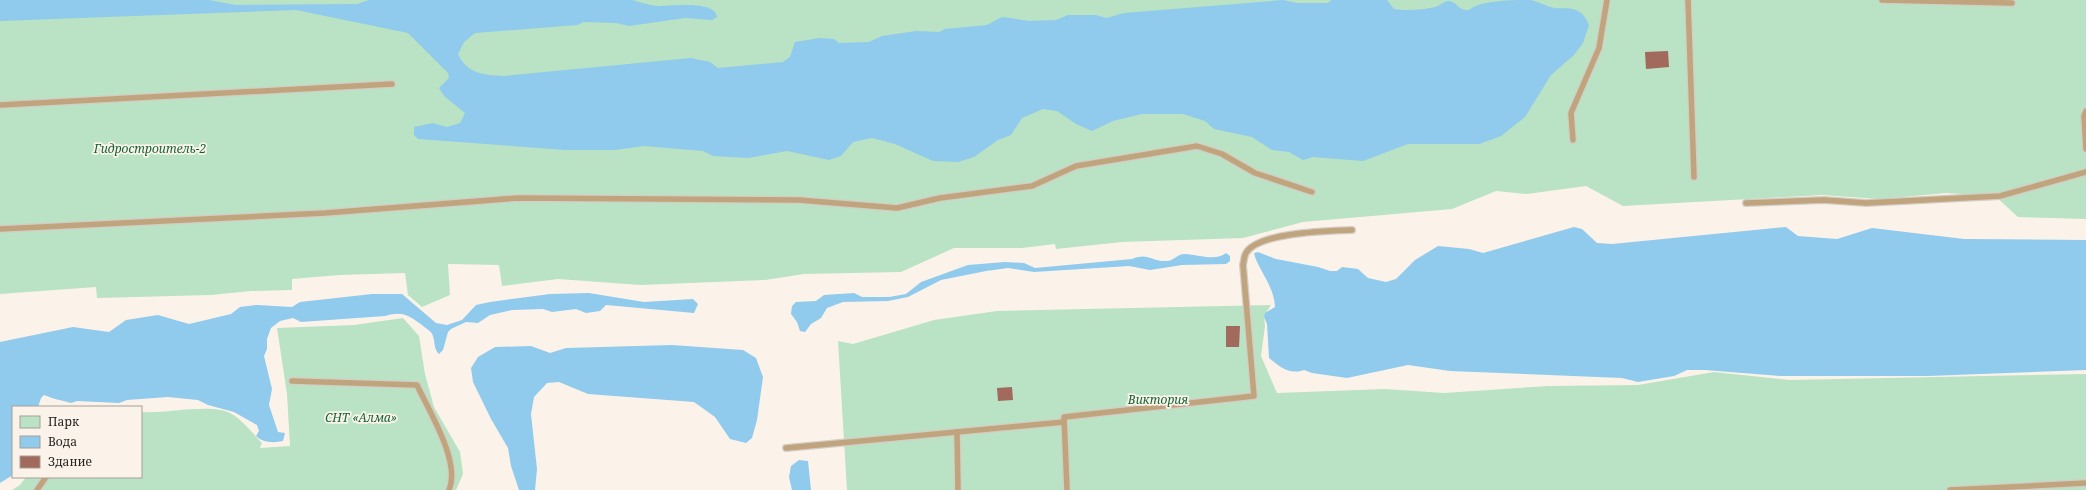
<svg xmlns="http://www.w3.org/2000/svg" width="2086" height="490" font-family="'Noto Serif',serif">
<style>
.green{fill:#b9e3c4}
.water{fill:#90caec}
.building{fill:#a2695d}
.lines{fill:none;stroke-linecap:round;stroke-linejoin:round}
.service-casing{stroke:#d4cdc5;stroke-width:8}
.service{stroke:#bfa47d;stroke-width:5.5}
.labels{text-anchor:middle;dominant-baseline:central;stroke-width:3.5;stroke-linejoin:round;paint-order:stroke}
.park-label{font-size:12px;font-style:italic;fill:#126335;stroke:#fbf3ea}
</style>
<rect width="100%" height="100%" fill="#fbf3ea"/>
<g class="green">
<path d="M0,0h2086v219l-68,-2 -23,-21 -49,-3 -66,6 -58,-4 -199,11 -37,-20 -59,8 -31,-3 -44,18 -149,13 -60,16 -121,4 -66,7 -1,-5 -33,4h-68l-53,24 -97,2 -39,6 -124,5 -83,-6 -56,7 -3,-21 -51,-1 2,31 -28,12 -14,-12 -3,-22 -66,2 -47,4v11l-41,1 -40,4 -114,3 -1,-11 -96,7z"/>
<path d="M1271,305l-7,11 1,10 -4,30 16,37 108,-4 59,4 104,-7 90,-1 76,-13 76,8 296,-6v116h-1239l-9,-149 15,3 81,-24 63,-9z"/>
<path d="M403,318l16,18 6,38 9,33 26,45 3,22 -7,16h-444l8,-5 6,-8h115v-65c24,2 70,-9 89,1 13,7 22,20 32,30l-2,5 30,-2 -3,-52 -10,-66 77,-3z"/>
</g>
<g class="water">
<path d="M0,0h209l27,5 121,-1 12,-4h263c8,2 17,5 25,6 15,0 58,-6 60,11l-5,3 -27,-2 -56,8 -13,-3 -32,-1 -7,3 -102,8 -11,9 -6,12c9,20 26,21 46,22l187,-18 19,4 8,6 65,-6 7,-5 5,-15 25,-4 14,1 5,4 30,-1 13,-6 34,-5 23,1 6,-3 42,-4 15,-8 28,4 26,-1 12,-5h28l10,3 18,-5 159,-13 14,3h30l5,-3h55l7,9c12,2 29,1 41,-2 5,-1 9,-7 15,-6 9,3 8,10 19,9 11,-10 46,-10 62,-10 8,2 15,6 23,8 8,1 17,-1 24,3 6,3 8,8 11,14l-6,18 -10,13 -22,19 -26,42 -24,19 -22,8h-71l-45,17 -50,-4 -10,3 -14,-8 -17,-2 -20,-13 -38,-8 -9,-8 -22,-7h-41l-29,7 -21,10 -16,-7 -19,-13 -14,-2 -21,9 -11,17 -13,5 -24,17 -16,5 -25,-1 -38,-17 -23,-6 -19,4 -12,14 -12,4 -42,-9 -39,7 -35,-2 -10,-5 -59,-5 -29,4h-49l-148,-11 -4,-4v-8l19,-4 14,4 13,-4 5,-10 -21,-17 -5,-8 10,-10 -1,-5 -40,-40 -112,-23 -296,11z"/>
<path d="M1574,227l8,2 15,14 15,1 174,-17 12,9 39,3 35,-11 92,11 122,1v130l-158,6h-147l-76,-6h-18l-13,6 -36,6 -16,-4 -172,-7 -42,-6 -61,13 -35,-5 -8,-3c-15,5 -24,-3 -35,-12l-2,-34 -3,-7 1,-4 10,-6c-1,-20 -13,-32 -20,-50l-1,-4 4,-1 18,7 42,8 12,4h7l5,-4 16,2 10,9 18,4 10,-3 19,-19 23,-14 31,3 14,4z"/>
<path d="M1226,253l4,3v5l-4,3 -44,1 -32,5 -21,-4 -95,6 -26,-4 -22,3 -45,9 -33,17 -20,4 -45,1 -16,6 -6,10 -10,6 -6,8 -5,-1 -3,-9 -6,-8 1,-8 4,-4 20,-1 8,-6 30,-2 8,4h27l17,-3 15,-12 47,-17 37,-3 19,1 11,5 97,-9c17,-7 19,3 35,2 6,0 11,-7 17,-7 13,0 31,8 42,-1z"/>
<path d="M589,293l55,9 49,-3 5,5 -4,9 -88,-8 -6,6 -14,2 -10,-4 -24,3 -9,-3 -31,1 -22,5 -12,8 -12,-1 -15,7 -3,3 -5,18 -4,4c-5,-4 -4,-12 -6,-18 -2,-6 -7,-7 -11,-11 -14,-10 -19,-14 -37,-9l-84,6 -8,-4 -13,3 -9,7 -4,11v10l-3,7 8,33 -3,16 9,27 7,1 -2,8c-9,2 -20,2 -27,-5l3,-5 -2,-6 -23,-13 -26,-7 -10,-5 -30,-3 -41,3 -8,3 -42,-2 -6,2c-10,-3 -18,-4 -27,-8l-3,3 -3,9h-25v68l-13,8v-141l73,-15 36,5 17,-12 32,-5 31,9 42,-10 9,-7 17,-2 35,2 8,-5 72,-8h30l34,29 11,2 15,-5 14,-15 14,-3 60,-8z"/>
<path d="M672,345l71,5 13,8 7,19 -6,43 -5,18 -6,5 -16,-4 -15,-22 -21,-15 -106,-8 -29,-12 -12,1 -13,14 -3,17 6,55 -2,21h-16l-8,-24 -3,-18 -17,-29 -18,-37 -2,-14 7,-11 17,-10 36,-1 19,7 16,-5z"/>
<path d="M799,460l9,1 3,29h-19l-3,-13 2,-11z"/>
</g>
<g class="building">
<path d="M1668,51l1,16 -23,2 -1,-17z"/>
<path d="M1226,326h14l-1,21h-13z"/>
<path d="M1012,387l1,13 -15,1 -1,-13z"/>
</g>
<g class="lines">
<defs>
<g id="service">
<path d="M1688,0l6,177"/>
<path d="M1882,0l130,3"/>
<path d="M0,105l392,-21"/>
<path d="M2086,111l-2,5 2,33"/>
<path d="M1573,140l-2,-27 28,-65 8,-48"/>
<path d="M1746,203l78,-3 42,3 134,-7 86,-24"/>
<path d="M0,229l325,-16 193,-15 281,2 98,8 43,-10 92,-12 44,-20 121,-20 25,8 33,19 57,19"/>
<path d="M292,381l125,4c12,26 44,77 32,105"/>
<path d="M957,432l1,58"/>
<path d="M786,448l278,-26"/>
<path d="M37,490l9,-13"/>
<path d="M1067,490l-3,-73 190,-21 -11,-131c1,-4 1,-9 3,-12 12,-21 83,-22 106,-23"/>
<path d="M1950,490l136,-7"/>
</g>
</defs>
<use href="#service" class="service-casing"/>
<use href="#service" class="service"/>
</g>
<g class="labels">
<g class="park-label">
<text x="150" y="148">Гидростроитель-2</text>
<text x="1158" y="399">Виктория</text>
<text x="361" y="417">СНТ «Алма»</text>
</g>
</g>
<rect x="12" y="406" width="130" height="72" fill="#fbf3ea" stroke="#a59f99"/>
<rect x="20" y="416" width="20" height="12" fill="#b9e3c4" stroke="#a59f99"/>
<text x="48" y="426" font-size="12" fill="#25221f">Парк</text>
<rect x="20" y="436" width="20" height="12" fill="#90caec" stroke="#a59f99"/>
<text x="48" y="446" font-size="12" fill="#25221f">Вода</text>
<rect x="20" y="456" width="20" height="12" fill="#a2695d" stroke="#a59f99"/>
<text x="48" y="466" font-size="12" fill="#25221f">Здание</text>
</svg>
